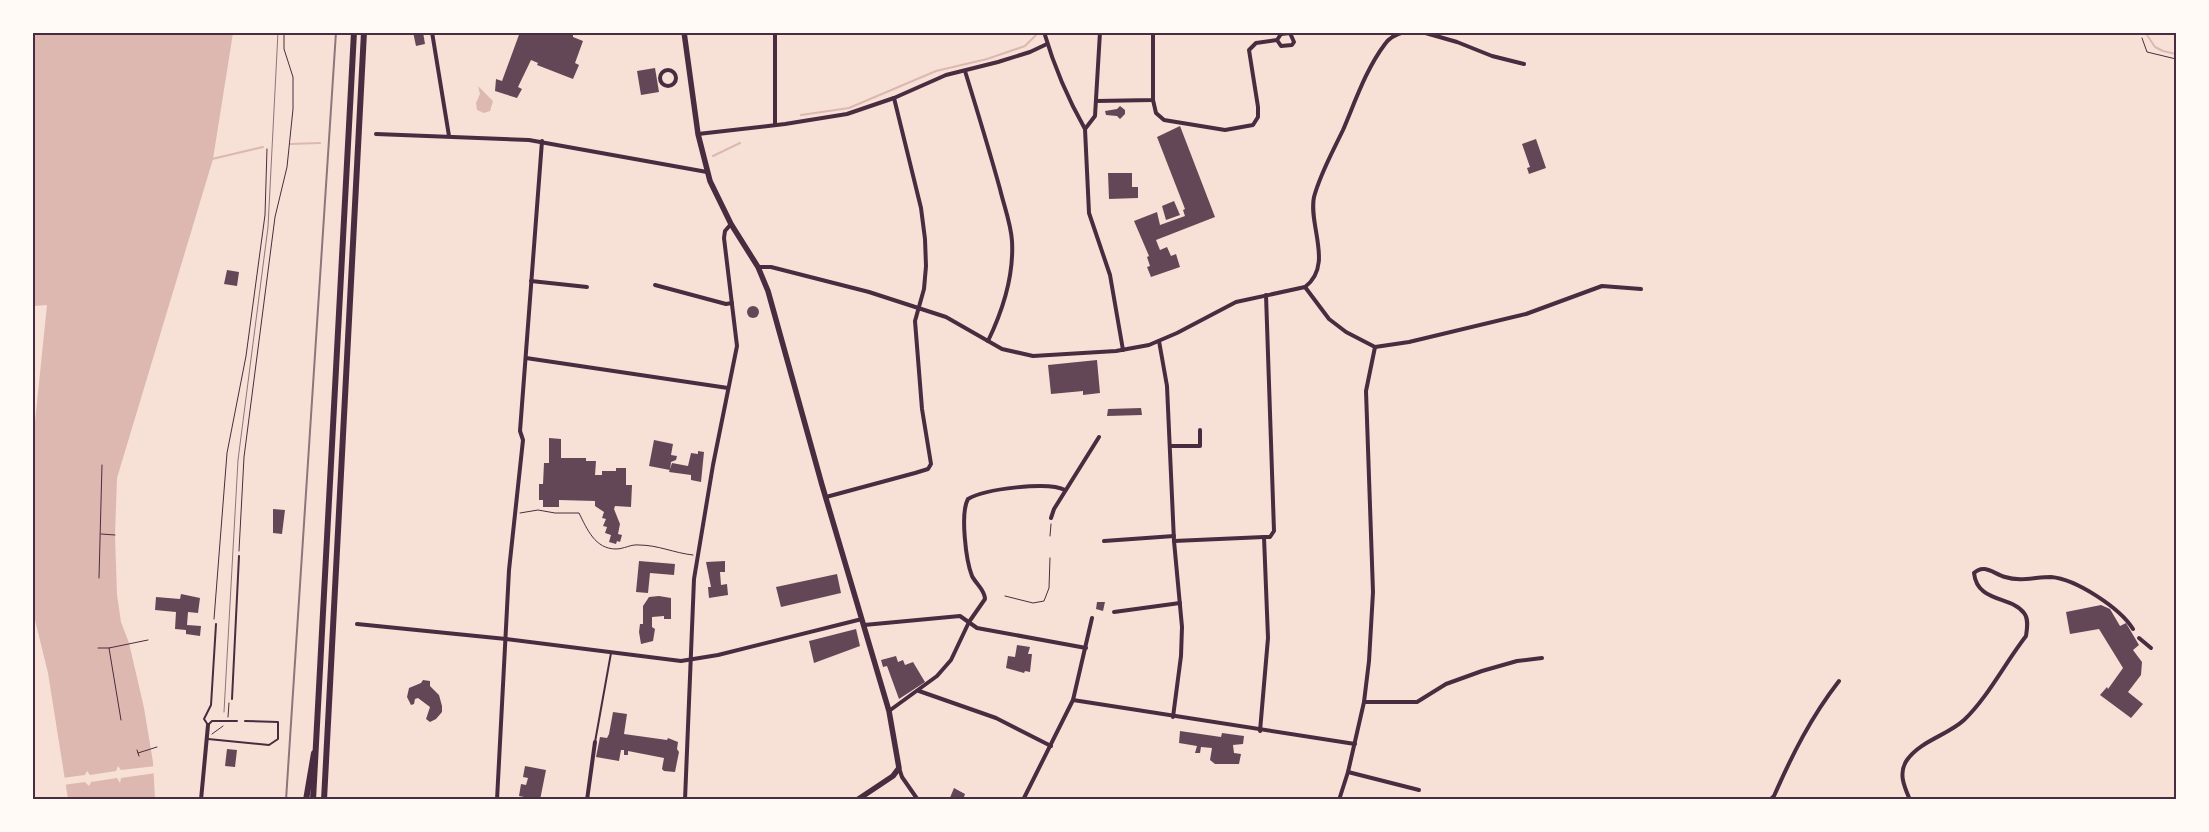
<svg xmlns="http://www.w3.org/2000/svg" width="2209" height="832" font-family="Cabin,sans-serif">
<style>
.water{fill:#dcb8b0}
.pier{fill:#f7e1d7}
.lines{fill:none;stroke-linecap:round;stroke-linejoin:round}
.stream{stroke:#dcb8b0;stroke-width:2}
.building{fill:#644757}
.path{stroke:#4a2c40;stroke-width:1}
.service{stroke:#4a2c40;stroke-width:2}
.minor{stroke:#4a2c40;stroke-width:4}
.secondary{stroke:#4a2c40;stroke-width:5.5}
.trunk{stroke:#4a2c40;stroke-width:6}
.tram{stroke:#8f747c;stroke-width:1}
.rail{stroke:#8f747c;stroke-width:2}
.neatline{fill:none;stroke:#4a2c40;stroke-width:2}
</style>
<rect width="100%" height="100%" fill="#f7e1d7"/>
<g class="water">
<path d="M33,33h200l-20,126 -96,319 -2,57 2,60 4,27 8,21 15,65 9,54 2,37h-87l-20,-126 -15,-61 -1,-161 15,-146 -13,1 -1,19z"/>
<path d="M478,86l15,15 -3,10 -6,2 -7,-3 -1,-7 4,-9z"/>
</g>
<path class="pier" d="M118,766l3,4 35,-4v7l-35,5 -1,5 -3,-5 -26,4 -2,4 -4,-4 -22,3 -1,-7 23,-3 2,-4 3,4 26,-4z"/>
<g class="lines">
<g class="stream">
<path d="M2145,32l10,15 8,4 13,3"/>
<path d="M801,115l48,-7 87,-37 51,-12 38,-13 11,-11"/>
<path d="M290,144l30,-1"/>
<path d="M713,156l27,-13"/>
<path d="M212,159l51,-12"/>
</g>
</g>
<g class="building">
<path d="M413,32h10l2,12 -9,2z"/>
<path d="M520,32h41l12,3v2l10,4 -8,22 4,2 -6,14 -36,-14 1,-2 -7,-3 -13,27 4,2 -5,9 -22,-7 1,-12 6,2z"/>
<path d="M655,68l4,24 -18,3 -4,-24z"/>
<path d="M1120,106l5,4v4l-5,5 -3,-3 -11,-1 -1,-4 12,-2z"/>
<path d="M1180,126l35,91 -59,23 4,10 7,-3 4,9 5,-2 4,13 -29,10 -4,-10 3,-1 -3,-9 2,-1 -15,-35 23,-9 3,13 25,-9 -2,-6 2,-1 -28,-72z"/>
<path d="M1536,139l10,29 -17,6 -2,-6 3,-1 -8,-23z"/>
<path d="M1108,173h24v14h6v11l-29,1z"/>
<path d="M1174,201l6,14 -14,5 -4,-14z"/>
<path d="M227,270l12,2 -2,14 -13,-2z"/>
<circle cx="753" cy="312" r="6"/>
<path d="M1097,360l3,33 -17,2v-4l-32,3 -3,-29z"/>
<path d="M1141,408l1,7 -35,1 1,-7z"/>
<path d="M549,438l12,1v19h25v3h10l-1,14h7v-4h14v-3h10v17h6l-1,22 -16,-1 -1,3 6,15 -2,10 4,1 -2,7 -3,-1 -1,3 -7,-2 2,-7 -6,-2 2,-6 -4,-1 3,-7 -4,-1 2,-6 -9,-6v-5l-36,-1v7h-16v-7h-4v-16h4l1,-21h5z"/>
<path d="M654,440l19,4 -2,11 6,1 -1,4 -5,2 -1,8 -21,-4z"/>
<path d="M698,451l6,1 -3,30 -10,-2v-5l-22,-3 3,-9 16,3 3,-13 7,1z"/>
<path d="M273,509l12,1 -3,24 -9,-1z"/>
<path d="M639,561l36,3 -1,11 -24,-2 -2,20 -12,-1z"/>
<path d="M725,561v11h-5l1,13 6,-1 1,11 -19,3 -1,-11h3l-5,-25z"/>
<path d="M837,574l4,19 -60,14 -5,-20z"/>
<path d="M181,594l19,4 -2,15 -10,-1 -1,13 14,1 -1,10 -14,-2v-4l-11,-1 1,-17 -21,-2 1,-13 24,2z"/>
<path d="M659,596l12,2v21h-7v-3l-12,1v10l3,2 -2,12 -12,3 -2,-12 1,-8h3v-18l6,-9z"/>
<path d="M1097,602h8l-2,9 -7,-2z"/>
<path d="M2101,605l9,4 10,17 6,-3 13,22 -6,5 9,12 -1,13 -13,17 15,12 -12,14 -31,-23 7,-8 1,2 15,-21 -24,-39 -29,5 -4,-22z"/>
<path d="M856,629l4,17 -46,17 -5,-22z"/>
<path d="M1017,645l13,2 -2,7h4l-2,18 -5,-1 -1,2 -18,-5 2,-12 7,1z"/>
<path d="M896,656l2,6 5,-2 2,5 8,-3 12,20 -26,17 -12,-33 -4,1 -2,-7z"/>
<path d="M423,680l7,1v5l9,9 3,11v6l-6,7 -6,3 -4,-3 4,-12 -12,-9 -3,1 -1,5 -3,1 -4,-8 2,-9 12,-5z"/>
<path d="M613,712l14,2 -3,20 43,6 1,-2 10,4 -1,7 2,3 -4,20 -11,-1 -2,-2 2,-11 -36,-7v4h-4v-5h-3l-2,11 -23,-4 4,-20 7,1 2,-4z"/>
<path d="M1180,731l41,6 1,-4 22,3 -1,8 -10,1 1,8 7,1 -2,10h-24l-5,-4 2,-12 -11,-1 -1,6h-5l2,-7 -18,-3z"/>
<path d="M227,749l10,1 -2,17 -10,-1z"/>
<path d="M525,766l21,4 -6,30 -21,-4 2,-12 5,1 2,-7 -5,-1z"/>
<path d="M954,788l11,6 -2,6h-14z"/>
</g>
<g class="lines">
<g class="path">
<path d="M2142,38l5,14 29,7"/>
<path d="M520,513l18,-3 17,3h24c8,16 16,36 37,36 8,0 15,-5 23,-4 19,0 35,8 54,10"/>
<path d="M101,534l14,1"/>
<path d="M1050,536l1,-12"/>
<path d="M239,551l5,-94 31,-240 12,-50 6,-58v-32l-9,-28v-17"/>
<path d="M99,578l3,-113"/>
<path d="M1005,596l28,7 11,-2 5,-13 1,-30"/>
<path d="M214,619l13,-166 19,-97 19,-141 2,-66"/>
<path d="M98,648h11l39,-8"/>
<path d="M109,648l12,72"/>
<path d="M228,717l1,-14"/>
<path d="M212,734l11,-8"/>
<path d="M137,750l2,6"/>
<path d="M138,753l19,-6"/>
</g>
<g class="service">
<path d="M216,624l-5,81 -7,14 4,6 4,-4h25"/>
<path d="M232,699l7,-143"/>
<path d="M208,739l61,6 9,-6v-17l-33,-1"/>
<path d="M595,742l16,-89"/>
</g>
<g class="minor">
<path d="M432,32l17,104"/>
<path d="M775,32v93"/>
<path d="M1044,32c10,34 24,67 41,97"/>
<path d="M1100,32l-5,84 -10,13 4,84 21,62 13,75"/>
<path d="M1422,32l35,10 35,14 32,8"/>
<circle cx="668" cy="78" r="8"/>
<path d="M965,71c12,39 24,78 35,118 4,17 11,35 12,52 2,35 -9,69 -24,100"/>
<path d="M1153,100l3,13 8,7 61,10 28,-5 5,-8v-10l-9,-57 7,-7 21,-3 4,6 11,-1 2,-3 -4,-9 -9,1 -4,6"/>
<path d="M1096,101l57,-1v-68"/>
<path d="M376,134l153,6 178,32"/>
<path d="M698,134l87,-10 62,-10 47,-16 52,-23 52,-13 32,-10 17,-8"/>
<path d="M758,267h13l98,25 77,25 56,32 31,7 83,-5 33,-6 28,-12 59,-31 69,-15"/>
<path d="M531,281l56,6"/>
<path d="M655,285l71,19 6,-1"/>
<path d="M1305,287c29,-22 3,-62 9,-90 6,-23 19,-46 29,-67 12,-28 23,-61 42,-86 4,-6 12,-10 19,-12"/>
<path d="M1305,287l24,32 17,13 29,15"/>
<path d="M1159,341l8,45 7,155 8,86 -1,29 -8,61"/>
<path d="M1375,347l34,-5 117,-28 76,-28 39,3"/>
<path d="M526,358l202,30"/>
<path d="M1170,446h30v-16"/>
<path d="M826,497l89,-24 13,-4 3,-5 -9,-55 -7,-88 9,-32 2,-23 -1,-27 -4,-31 -27,-110"/>
<path d="M1051,518l3,-9 45,-72"/>
<path d="M1104,541l70,-5"/>
<path d="M1174,541l90,-4h6l4,-6 -8,-236"/>
<path d="M1114,612l66,-9"/>
<path d="M357,624l149,15 175,22 37,-6 144,-36"/>
<path d="M864,625l96,-9 17,12 109,20"/>
<path d="M2139,638l12,10"/>
<path d="M919,691l77,27 55,28"/>
<path d="M1073,700l282,44"/>
<path d="M1364,702h53l29,-18 36,-13 35,-10 25,-3"/>
<path d="M889,711l48,-35 14,-16 18,-38 16,-23c0,-9 -9,-15 -13,-23 -6,-15 -12,-63 -4,-77 16,-10 81,-18 97,-9"/>
<path d="M1260,731l8,-93 -4,-101"/>
<path d="M899,768l3,9 16,23"/>
<path d="M1348,772l71,18"/>
<path d="M201,800l7,-75"/>
<path d="M497,800l12,-230 14,-130 -3,-9 22,-290"/>
<path d="M587,800l8,-58"/>
<path d="M685,800l9,-221 19,-114 24,-119 -13,-108 1,-7 6,-7"/>
<path d="M1023,800l50,-100 19,-82"/>
<path d="M1339,800l9,-28 16,-70 5,-41 4,-69 -7,-201 9,-44"/>
<path d="M1770,800l4,-4c18,-41 37,-79 65,-115"/>
<path d="M1910,800c-6,-14 -12,-27 -3,-40 13,-19 41,-25 57,-40 24,-23 41,-57 62,-84 1,-7 3,-17 -2,-23 -12,-17 -47,-10 -50,-40 10,-10 20,1 31,4 15,5 31,0 46,0 25,2 69,31 82,52"/>
</g>
<path class="secondary" d="M684,32l14,102 12,47 21,43 27,43 10,24 54,194 67,226 10,57 -6,8 -36,24"/>
<g class="trunk">
<path d="M306,800l8,-47"/>
<path d="M313,800l41,-768"/>
<path d="M324,800l40,-768"/>
</g>
<path class="tram" d="M224,712l14,-252 30,-233 10,-195"/>
<path class="rail" d="M286,800l50,-768"/>
</g>
<rect width="2209" height="832" fill="none" stroke="#fffaf5" stroke-width="68"/>
<rect x="34" y="34" width="2141" height="764" class="neatline"/>
</svg>
